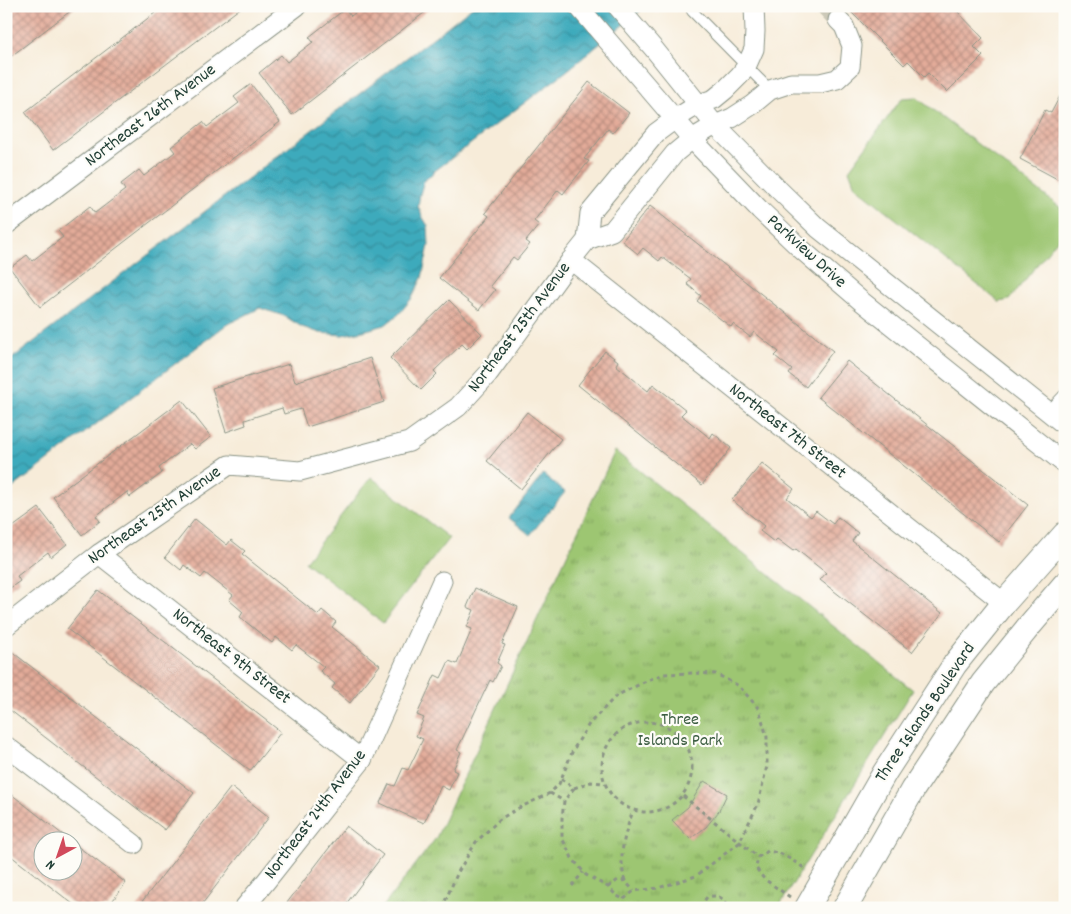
<svg xmlns="http://www.w3.org/2000/svg" width="1071" height="914" font-family="Dekko,sans-serif">
<style>
.grass{fill:#9dc672;stroke:#5e8253}
.park{fill:url(#park-tufts);stroke:#5e8253}
.water{fill:url(#water-waves);stroke:#2e7478}
.building{fill:url(#building-cross-hatch)}
.lines{fill:none;stroke-linecap:round;stroke-linejoin:round}
.minor-tunnel{stroke:#ccc9b8;stroke-width:19;stroke-dasharray:19 9;stroke-linecap:butt}
.service-casing{stroke:#8b9486;stroke-width:12}
.minor-casing{stroke:#8b9486;stroke-width:21}
.tertiary-casing{stroke:#8b9486;stroke-width:26}
.path{stroke:#8b9486;stroke-width:3;stroke-dasharray:4 4;stroke-linecap:butt}
.service{stroke:#fff;stroke-width:10}
.minor{stroke:#fff;stroke-width:19}
.tertiary{stroke:#fff;stroke-width:24}
.labels{text-anchor:middle;dominant-baseline:central;stroke-width:4.5;stroke-linejoin:round;paint-order:stroke}
.street-label{font-size:18px;fill:#1f3d34;stroke:#fdfcf7}
.park-label{font-size:18px;fill:#3e5f44;stroke:#fdfcf7}
</style>
<defs>
<pattern id="park-tufts" width="24" height="20" patternUnits="userSpaceOnUse" patternTransform="scale(1.25)"><rect width="24" height="20" fill="#9dc672"/><path d="M3 7l-1-3M5 7V3M7 7l1-3M15 17l-1-3M17 17v-4M19 17l1-3" fill="none" stroke="#7fa25e"/></pattern>
<pattern id="water-waves" width="16" height="10" patternUnits="userSpaceOnUse" patternTransform="scale(1.25)"><rect width="16" height="10" fill="#3daabc"/><path d="M0 5q4-4 8 0t8 0" fill="none" stroke="#338c9a"/></pattern>
<pattern id="building-cross-hatch" width="8" height="8" patternUnits="userSpaceOnUse" patternTransform="scale(1.25)"><rect width="8" height="8" fill="#e3ab99"/><path d="M0 0l8 8M0 8l8-8" fill="none" stroke="#b78c7e"/></pattern>
</defs>
<rect width="100%" height="100%" fill="#fdfcf7"/>
<filter id="ink" filterUnits="userSpaceOnUse"><feTurbulence type="fractalNoise" baseFrequency=".02" numOctaves="2"/><feDisplacementMap in="SourceGraphic" scale="10" xChannelSelector="R" yChannelSelector="G"/><feConvolveMatrix kernelMatrix="1 2 1 2 8 2 1 2 1" color-interpolation-filters="sRGB"/></filter>
<filter id="wash" filterUnits="userSpaceOnUse"><feTurbulence type="fractalNoise" baseFrequency=".0096" numOctaves="4" result="noise"/><feDisplacementMap in="SourceGraphic" scale="20" xChannelSelector="R" yChannelSelector="G"/><feGaussianBlur stdDeviation="1.12" result="paint"/><feColorMatrix in="noise" values="0 0 0 0 0 0 0 0 0 0 0 0 0 0 0 0 0 1.4 0 .05"/><feComposite in="paint" operator="in"/></filter>
<g filter="url(#wash)">
<rect width="100%" height="100%" fill="#f7ecd9"/>
<g class="grass">
<path d="M916,97l149,114v19l-56,70 -10,2 -144,-116 -6,-16 53,-72z"/>
<path d="M371,477l78,61 -66,85 -78,-61z"/>
</g>
<path class="park" d="M615,451l298,239 -135,218h-396l54,-70z"/>
<g class="water">
<path d="M473,6h173l-78,64 -132,100 -12,11 -4,13 -2,12 4,10 6,10 1,19 -7,33 -10,20 -13,16 -14,11 -22,6 -21,4 -22,-2 -18,-6 -18,-11 -24,-8 -34,17 -220,168v-130l437,-333z"/>
<path d="M543,474l22,18 -35,43 -21,-17z"/>
</g>
<g id="blocks">
<g class="building">
<path d="M6,6h71l-71,54z"/>
<path d="M164,6h79l-190,144 -28,-38z"/>
<path d="M364,6h69l-141,109 -33,-42 22,-18 6,7 26,-20 -4,-5 36,-28 6,7z"/>
<path d="M845,6h113l-3,3 28,29 -9,9 9,9 -36,36 -19,-19 -4,4 -16,-16 -4,4z"/>
<path d="M589,82l40,31 -16,20 -5,-4 -24,30 5,2 -26,33 -5,-4 -24,31 5,4 -13,16 4,3 -13,16 -4,-3 -23,29 5,4 -16,20 -40,-32 50,-62 -4,-3z"/>
<path d="M251,84l29,38 -240,185 -30,-39 17,-13 5,6 31,-24 -5,-6 32,-25 5,7 30,-23 -4,-6 18,-14 5,6 31,-24 -4,-5 32,-25 4,5 32,-24 -5,-6z"/>
<path d="M1060,96l5,2v89l-6,-3 2,-3 -41,-22 25,-49 6,3z"/>
<path d="M650,206l183,145 -27,36 -17,-13 3,-4 -17,-14 4,-4 -25,-20 -4,5 -17,-13 -2,3 -34,-26 4,-5 -14,-12 4,-5 -29,-22 -3,4 -16,-13 -5,6 -16,-13z"/>
<path d="M449,300l33,34 -15,15 -5,-5 -28,27 3,3 -16,16 -31,-32z"/>
<path d="M605,351l13,10 -2,4 32,26 5,-7 33,26 -5,5 29,23 3,-5 18,15 -29,37 -124,-100z"/>
<path d="M370,358l14,44 -77,25 -6,-18 -17,5 -2,-6 -37,12 1,5 -20,7 -14,-44 77,-24 6,18z"/>
<path d="M847,361l181,144 -29,37 -181,-145z"/>
<path d="M182,400l29,37 -16,12 -5,-5 -31,24 3,5 -32,24 -3,-5 -31,24 4,5 -18,14 -29,-38z"/>
<path d="M527,412l34,27 -40,50 -34,-28z"/>
<path d="M762,463l32,26 -7,9 24,19 5,-6 17,13 5,-7 20,16 -6,8 90,72 -30,39 -92,-72 6,-7 -30,-24 -3,2 -16,-12 -3,3 -14,-11 4,-5 -32,-26z"/>
<path d="M39,508l28,36 -16,13 -3,-5 -31,24 3,5 -14,10v-59z"/>
<path d="M195,519l32,26 4,-5 14,11 -3,3 76,61 4,-5 14,12 -4,5 48,38 -30,38 -18,-15 3,-4 -15,-13 4,-4 -28,-22 -4,5 -16,-13 -4,6 -32,-26 3,-5 -14,-12 4,-5 -28,-22 -4,5 -17,-13 -3,5 -16,-13z"/>
<path d="M475,588l43,19 -16,37 3,1 -8,18 4,3 -8,16 -3,-2 -33,70 4,2 -8,18 4,2 -8,18 -8,-4 -17,37 -44,-20 9,-19 6,2 8,-18 5,2 15,-31 -7,-3 8,-18 -7,-3 18,-40 6,3 8,-17 8,3 15,-35 -5,-2 7,-17 -7,-3z"/>
<path d="M98,590l183,142 -31,39 -183,-142z"/>
<path d="M11,651l183,142 -29,37 -159,-123v-49z"/>
<path d="M704,781l23,13 -8,17 -4,5 -9,11 -16,12 -18,-19 16,-13z"/>
<path d="M231,787l38,30 -70,91h-62z"/>
<path d="M6,790l66,52h-30v30h30v-30l54,41 -19,25h-29l-72,-56z"/>
<path d="M346,826l37,29 -40,53h-60z"/>
</g>
</g>
</g>
<g filter="url(#ink)">
<use href="#blocks" fill-opacity="0" stroke="#8b9486" stroke-width="1"/>
<g class="lines">
<path class="minor-tunnel" d="M825,6l13,14"/>
<defs>
<g id="service">
<path d="M696,6l-4,5 78,79"/>
<path d="M1049,411l16,-17"/>
</g>
<g id="minor">
<path d="M578,6l114,133 68,71 41,39 59,51 205,164"/>
<path d="M617,6l37,43 61,76 64,65 39,38 247,197"/>
<path d="M6,225l291,-219"/>
<path d="M587,240l3,-27 66,-80 19,-14 24,-15 15,-5 11,-9 15,-15 6,-8 8,-18 1,-18 -1,-25"/>
<path d="M571,260l433,343"/>
<path d="M99,554l263,206"/>
<path d="M6,626l93,-72 130,-89 71,6 109,-29 49,-35 30,-33 83,-114 16,-20 25,-9 63,-78 17,-14 23,-14 17,-7 20,-13 18,-15 21,-7h29l17,-4 13,-12 2,-21 -8,-20 -6,-6"/>
<path d="M6,746l128,98"/>
<path d="M244,908l23,-28 95,-120 80,-179"/>
</g>
<g id="tertiary">
<path d="M807,908l78,-136 70,-108 49,-61 61,-69"/>
<path d="M845,908l68,-119 70,-106 47,-58 35,-41"/>
</g>
</defs>
<use href="#service" class="service-casing"/>
<use href="#minor" class="minor-casing"/>
<use href="#tertiary" class="tertiary-casing"/>
<g class="path">
<circle cx="647" cy="767" r="45"/>
<path d="M561,779l13,9 -10,13"/>
<path d="M574,788l17,-6 13,1"/>
<path d="M550,793l14,8 -2,17v20l10,20 14,17 22,12 9,9 7,3"/>
<path d="M683,796l75,61"/>
<path d="M625,881c-7,-26 -1,-45 8,-70"/>
<path d="M572,886l11,-14"/>
<path d="M608,887l10,-7 7,1 9,10"/>
<path d="M790,897l-26,-18 -8,-11 2,-11 10,-6 14,3 24,15"/>
<path d="M442,908l16,-36 18,-30 24,-23 17,-10 33,-16 9,-9 14,-34 16,-26 27,-28 32,-16 16,-6 29,-1 23,1 23,12 20,23 8,28v29l-9,38 -19,39 -43,33 -38,12 -24,3 -10,8 1,9"/>
<path d="M703,908l1,-7 3,-4c9,-2 14,-1 20,7l-1,4"/>
</g>
<use href="#service" class="service"/>
<use href="#minor" class="minor"/>
<use href="#tertiary" class="tertiary"/>
</g>
</g>
<g class="labels">
<g class="street-label">
<text transform="translate(151 116) rotate(-37)">Northeast 26th Avenue</text>
<text transform="translate(806 252) rotate(42)">Parkview Drive</text>
<text transform="translate(520 328) rotate(-53)">Northeast 25th Avenue</text>
<text transform="translate(787 432) rotate(38)">Northeast 7th Street</text>
<text transform="translate(155 516) rotate(-35)">Northeast 25th Avenue</text>
<text transform="translate(231 657) rotate(38)">Northeast 9th Street</text>
<text transform="translate(926 713) rotate(-56)">Three Islands Boulevard</text>
<text transform="translate(316 815) rotate(-53)">Northeast 24th Avenue</text>
</g>
<g class="park-label">
<text x="680" y="720">Three<tspan x="680" dy="21">Islands Park</tspan></text>
</g>
</g>
<rect width="1071" height="914" fill="none" stroke="#fdfcf7" stroke-width="25"/>
<g transform="translate(58 856) rotate(220)"><circle r="24" fill="#fdfcf7" stroke="#a4b0a9"/>
<path d="M0-4L9 19L0 12L-9 19Z" fill="#d1495b"/>
<text y="-8" font-size="14" font-weight="bold" text-anchor="middle" fill="#1f3d34">N</text>
</g>
</svg>
